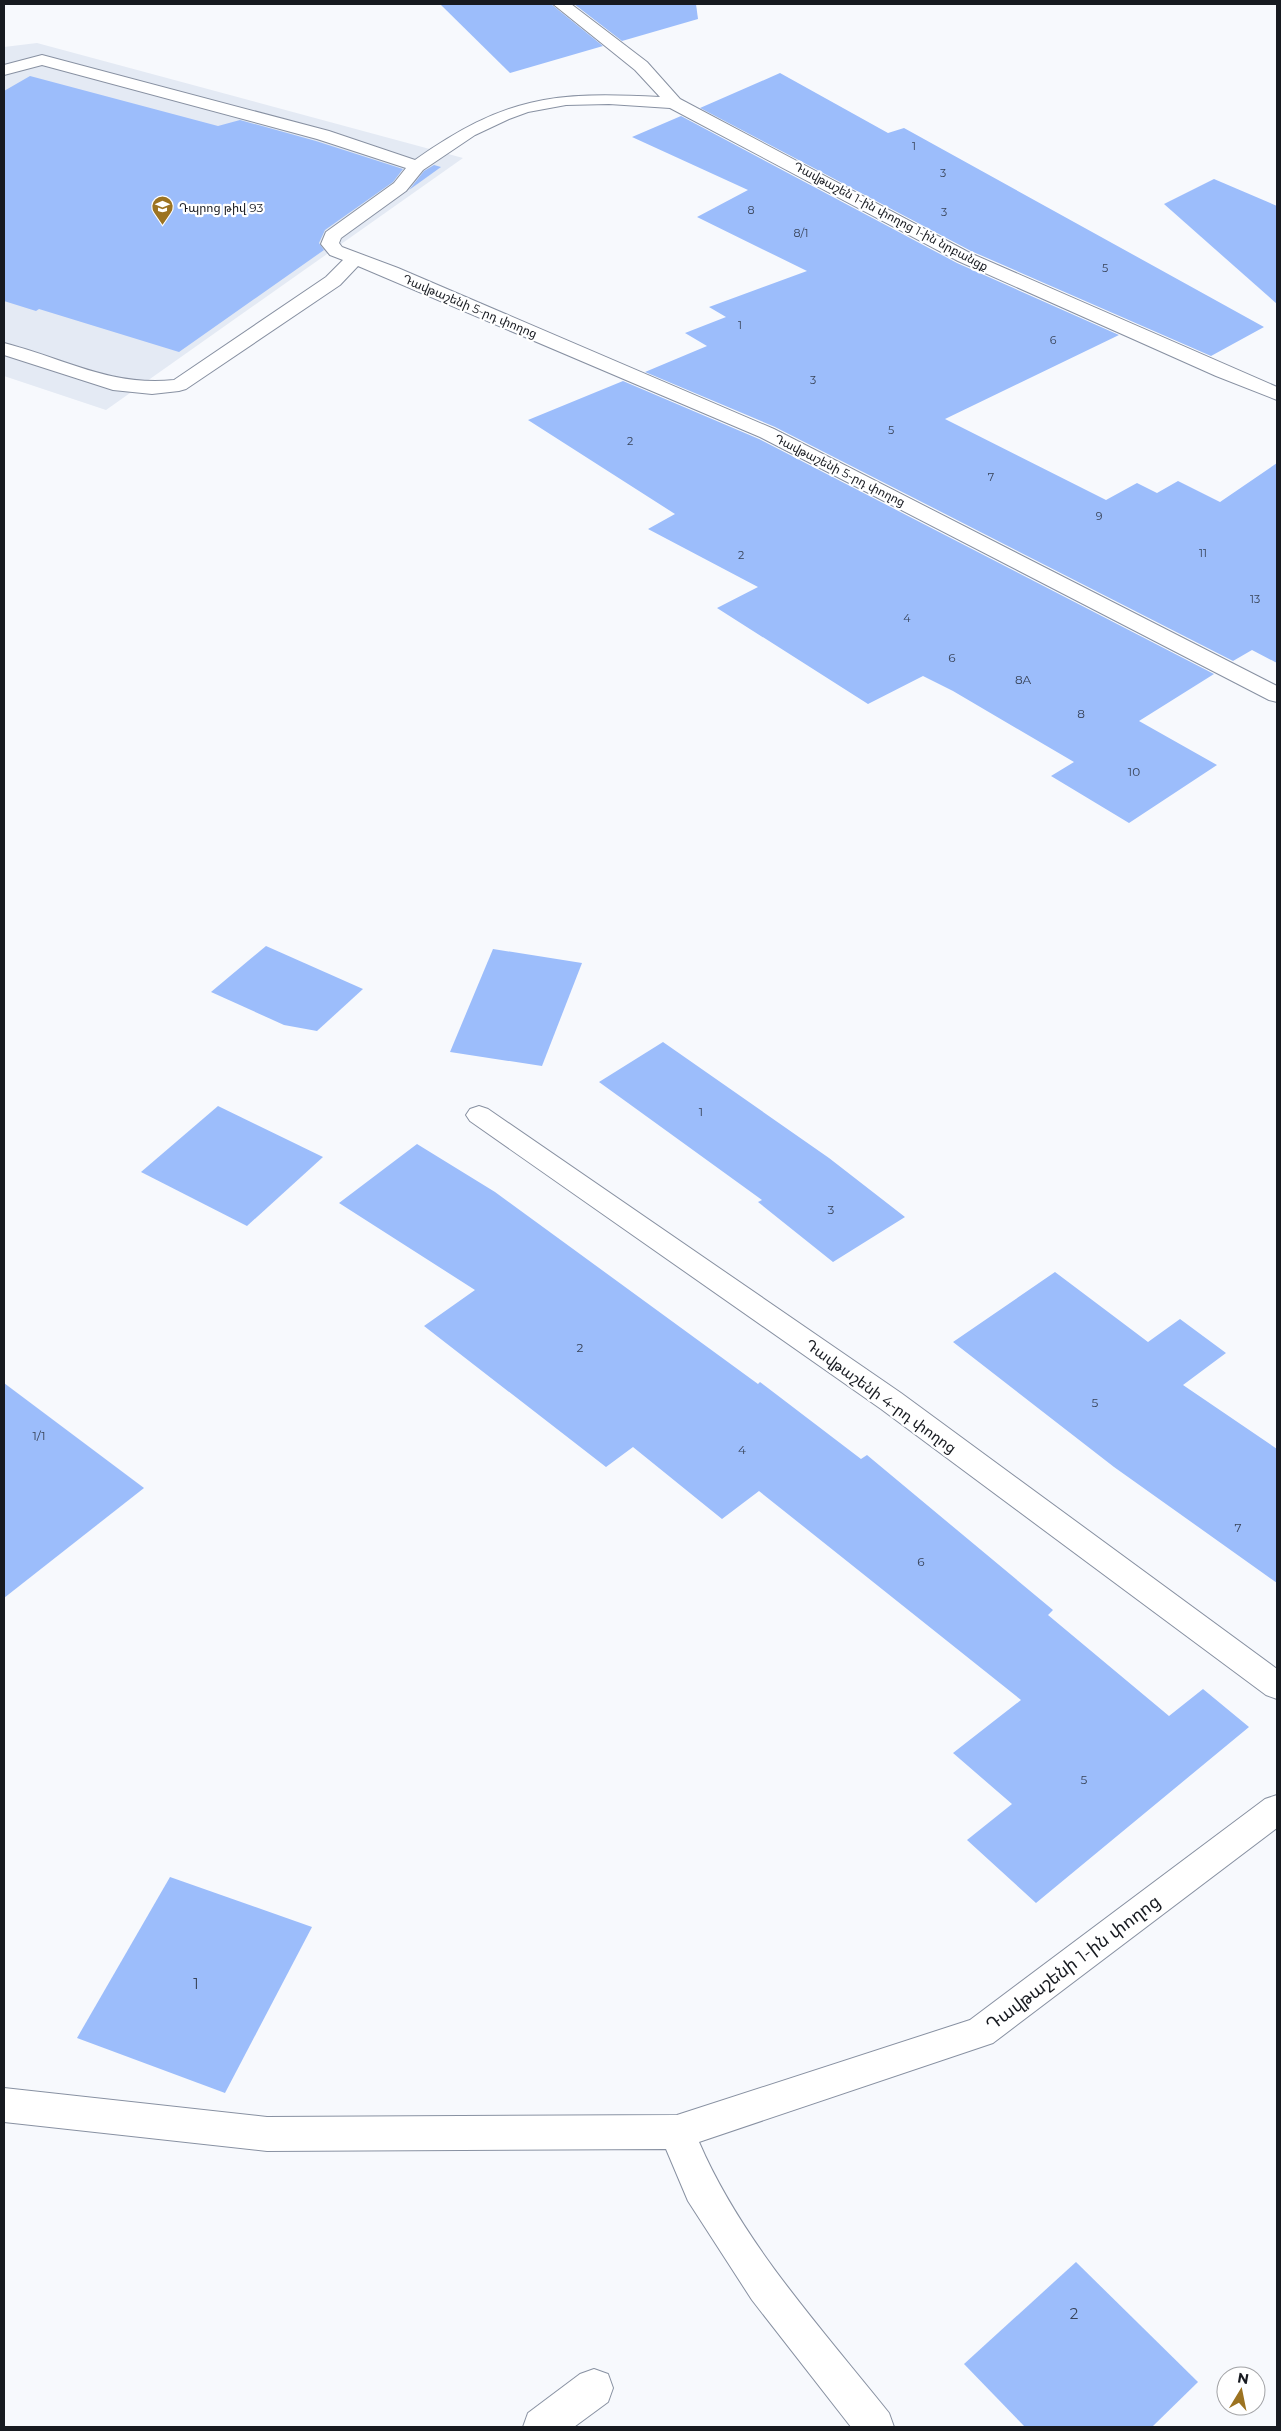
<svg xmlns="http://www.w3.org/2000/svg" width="1281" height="2431" font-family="Montserrat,'Noto Sans Armenian',sans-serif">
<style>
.built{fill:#e4eaf4}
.building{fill:#9cbdfb}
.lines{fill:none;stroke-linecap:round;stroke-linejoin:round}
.minor-casing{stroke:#8891a2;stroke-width:2}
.minor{fill:#fff;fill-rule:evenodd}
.labels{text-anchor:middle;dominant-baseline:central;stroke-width:4.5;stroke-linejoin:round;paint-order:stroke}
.far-number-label{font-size:11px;fill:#384357}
.far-poi-label{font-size:12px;fill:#171a20;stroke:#fff;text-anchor:start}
.far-street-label{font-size:12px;fill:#171a20;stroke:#fff}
.number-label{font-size:12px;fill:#384357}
.street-label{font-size:15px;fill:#171a20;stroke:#fff}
.near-number-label{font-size:15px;fill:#384357}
.near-street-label{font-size:18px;fill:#171a20;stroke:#fff}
</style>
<rect width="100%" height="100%" fill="#f7f9fd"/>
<path class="built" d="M37,43l426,115 -357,252 -102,-34v-329z"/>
<g class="building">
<path d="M440,4h111l52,42 -93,27z"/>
<path d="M574,4h122l2,15 -76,22z"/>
<path d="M780,73l108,60 16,-5 360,199 -53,29 -240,-105 -271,-143z"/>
<path d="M30,76l188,50 22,-6 76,21 87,28 -10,13 -68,48 -6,13 5,7 -145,102 -140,-43 -3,2 -32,-10v-210z"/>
<path d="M681,116l276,147 162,72 -174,84 161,81 31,-17 20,10 21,-12 42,21 57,-39v200l-25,-13 -19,11 -458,-234 -130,-55 62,-26 -22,-13 41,-16 -17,-10 98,-36 -110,-54 51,-27 -116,-53z"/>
<path d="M434,165l7,2 -32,23 15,-19z"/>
<path d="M1214,179l63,27v98l-113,-100z"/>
<path d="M623,381l136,58 455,235 -75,47 78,44 -88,58 -78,-47 23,-14 -121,-71 -30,-15 -55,28 -151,-96 41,-21 -110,-58 27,-15 -147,-94z"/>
<path d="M266,946l97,43 -46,42 -33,-6 -73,-33z"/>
<path d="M493,949l89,14 -40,103 -92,-14z"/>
<path d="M663,1042l166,116 76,59 -72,45 -75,-60 4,-2 -163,-118z"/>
<path d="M218,1106l105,51 -76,69 -106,-54z"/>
<path d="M417,1144l78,48 263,192 2,-2 101,77 6,-4 186,155 -5,5 121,101 34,-27 46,38 -213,176 -69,-63 45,-36 -59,-51 68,-53 -262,-209 -37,28 -89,-72 -27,20 -182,-141 51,-36 -136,-87z"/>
<path d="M1055,1272l93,70 32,-23 46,34 -43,32 94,64v134l-163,-116 -161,-125z"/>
<path d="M4,1383l140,105 -140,110z"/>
<path d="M170,1877l142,50 -87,166 -148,-55z"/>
<path d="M1076,2262l122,120 -46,45h-127l-61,-63z"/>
</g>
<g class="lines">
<defs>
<g id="minor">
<path d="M553,4h18l76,58 33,37 290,154 307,134v13l-61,-24 -258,-115 -288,-153 -61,-4 -43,1 -38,7 -19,7 -34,16 -52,35 -17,21 -65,47 -2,5 3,4 56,21 376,161 503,257v16l-8,-2 -509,-263 -402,-171 -18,19 -154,104 -7,2 -27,3 -39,-4 -109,-35v-12c59,15 107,44 170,37l152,-103 17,-17 -13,-5 -9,-11 5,-12 68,-49 12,-15 -89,-29 -275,-74 -38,10v-10l38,-10 287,76 86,29c90,-63 137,-69 245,-63l-25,-27z"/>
<path d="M479,1106l9,3 413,284 376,276v30l-11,-4 -385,-286 -411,-288 -4,-6 4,-6z"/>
<path d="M1277,1795v33l-284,215 -294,99c43,100 123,187 190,271l5,14h-43l-99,-127 -64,-99 -22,-52 -399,2 -263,-29v-34l263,29 410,-2 293,-95 295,-221z"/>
<path d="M594,2369l14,5 5,14 -5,14 -34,25h-51l5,-14 52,-39z"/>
</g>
</defs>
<use href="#minor" class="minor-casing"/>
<use href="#minor" class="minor"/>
</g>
<defs>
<symbol id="school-pin" viewBox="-11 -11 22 30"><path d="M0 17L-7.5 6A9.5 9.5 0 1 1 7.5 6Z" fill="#9c7321" stroke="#fff"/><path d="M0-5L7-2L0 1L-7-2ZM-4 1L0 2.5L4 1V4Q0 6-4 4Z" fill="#fff"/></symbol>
</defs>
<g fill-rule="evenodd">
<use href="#school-pin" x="150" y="194" width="25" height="34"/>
</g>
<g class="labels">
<g class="far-number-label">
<text x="914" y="146">1</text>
<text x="943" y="173">3</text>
<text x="751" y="210">8</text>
<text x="944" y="212">3</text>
<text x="801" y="233">8/1</text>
<text x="1105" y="268">5</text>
<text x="740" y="325">1</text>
<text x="1053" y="340">6</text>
<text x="813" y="380">3</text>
<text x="891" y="430">5</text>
<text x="630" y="441">2</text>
<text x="991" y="477">7</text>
<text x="1099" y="516">9</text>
<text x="1203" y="553">11</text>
<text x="741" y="555">2</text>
<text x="1255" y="599">13</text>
<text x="907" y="618">4</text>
</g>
<g class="far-poi-label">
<text x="179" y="207">Դպրոց թիվ 93</text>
</g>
<g class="far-street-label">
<text transform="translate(891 216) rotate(28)">Դավթաշեն 1-ին փողոց 1-ին նրբանցք</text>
<text transform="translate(470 306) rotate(23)">Դավթաշենի 5-րդ փողոց</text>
<text transform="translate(840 470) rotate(27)">Դավթաշենի 5-րդ փողոց</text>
</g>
<g class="number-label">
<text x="952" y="657">6</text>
<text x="1023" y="679">8A</text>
<text x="1081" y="713">8</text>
<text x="1134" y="771">10</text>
<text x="701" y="1111">1</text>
<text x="831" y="1209">3</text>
<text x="580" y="1347">2</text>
<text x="1095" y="1402">5</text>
<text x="39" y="1435">1/1</text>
<text x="742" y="1449">4</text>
<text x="1238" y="1527">7</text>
<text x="921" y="1561">6</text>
<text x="1084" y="1779">5</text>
</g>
<g class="street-label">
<text transform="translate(881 1396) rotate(36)">Դավթաշենի 4-րդ փողոց</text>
</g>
<g class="near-number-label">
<text x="196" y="1983">1</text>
<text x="1074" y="2313">2</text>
</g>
<g class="near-street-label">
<text transform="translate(1073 1963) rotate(-37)">Դավթաշենի 1-ին փողոց</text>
</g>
</g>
<rect width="1281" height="2431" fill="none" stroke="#171a20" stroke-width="10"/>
<g transform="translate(1241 2391) rotate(10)"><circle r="24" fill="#ffffff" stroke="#a2a3a6"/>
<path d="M0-4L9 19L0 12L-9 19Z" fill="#9c7321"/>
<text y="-8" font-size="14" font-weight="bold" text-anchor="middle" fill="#171a20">N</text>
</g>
</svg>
